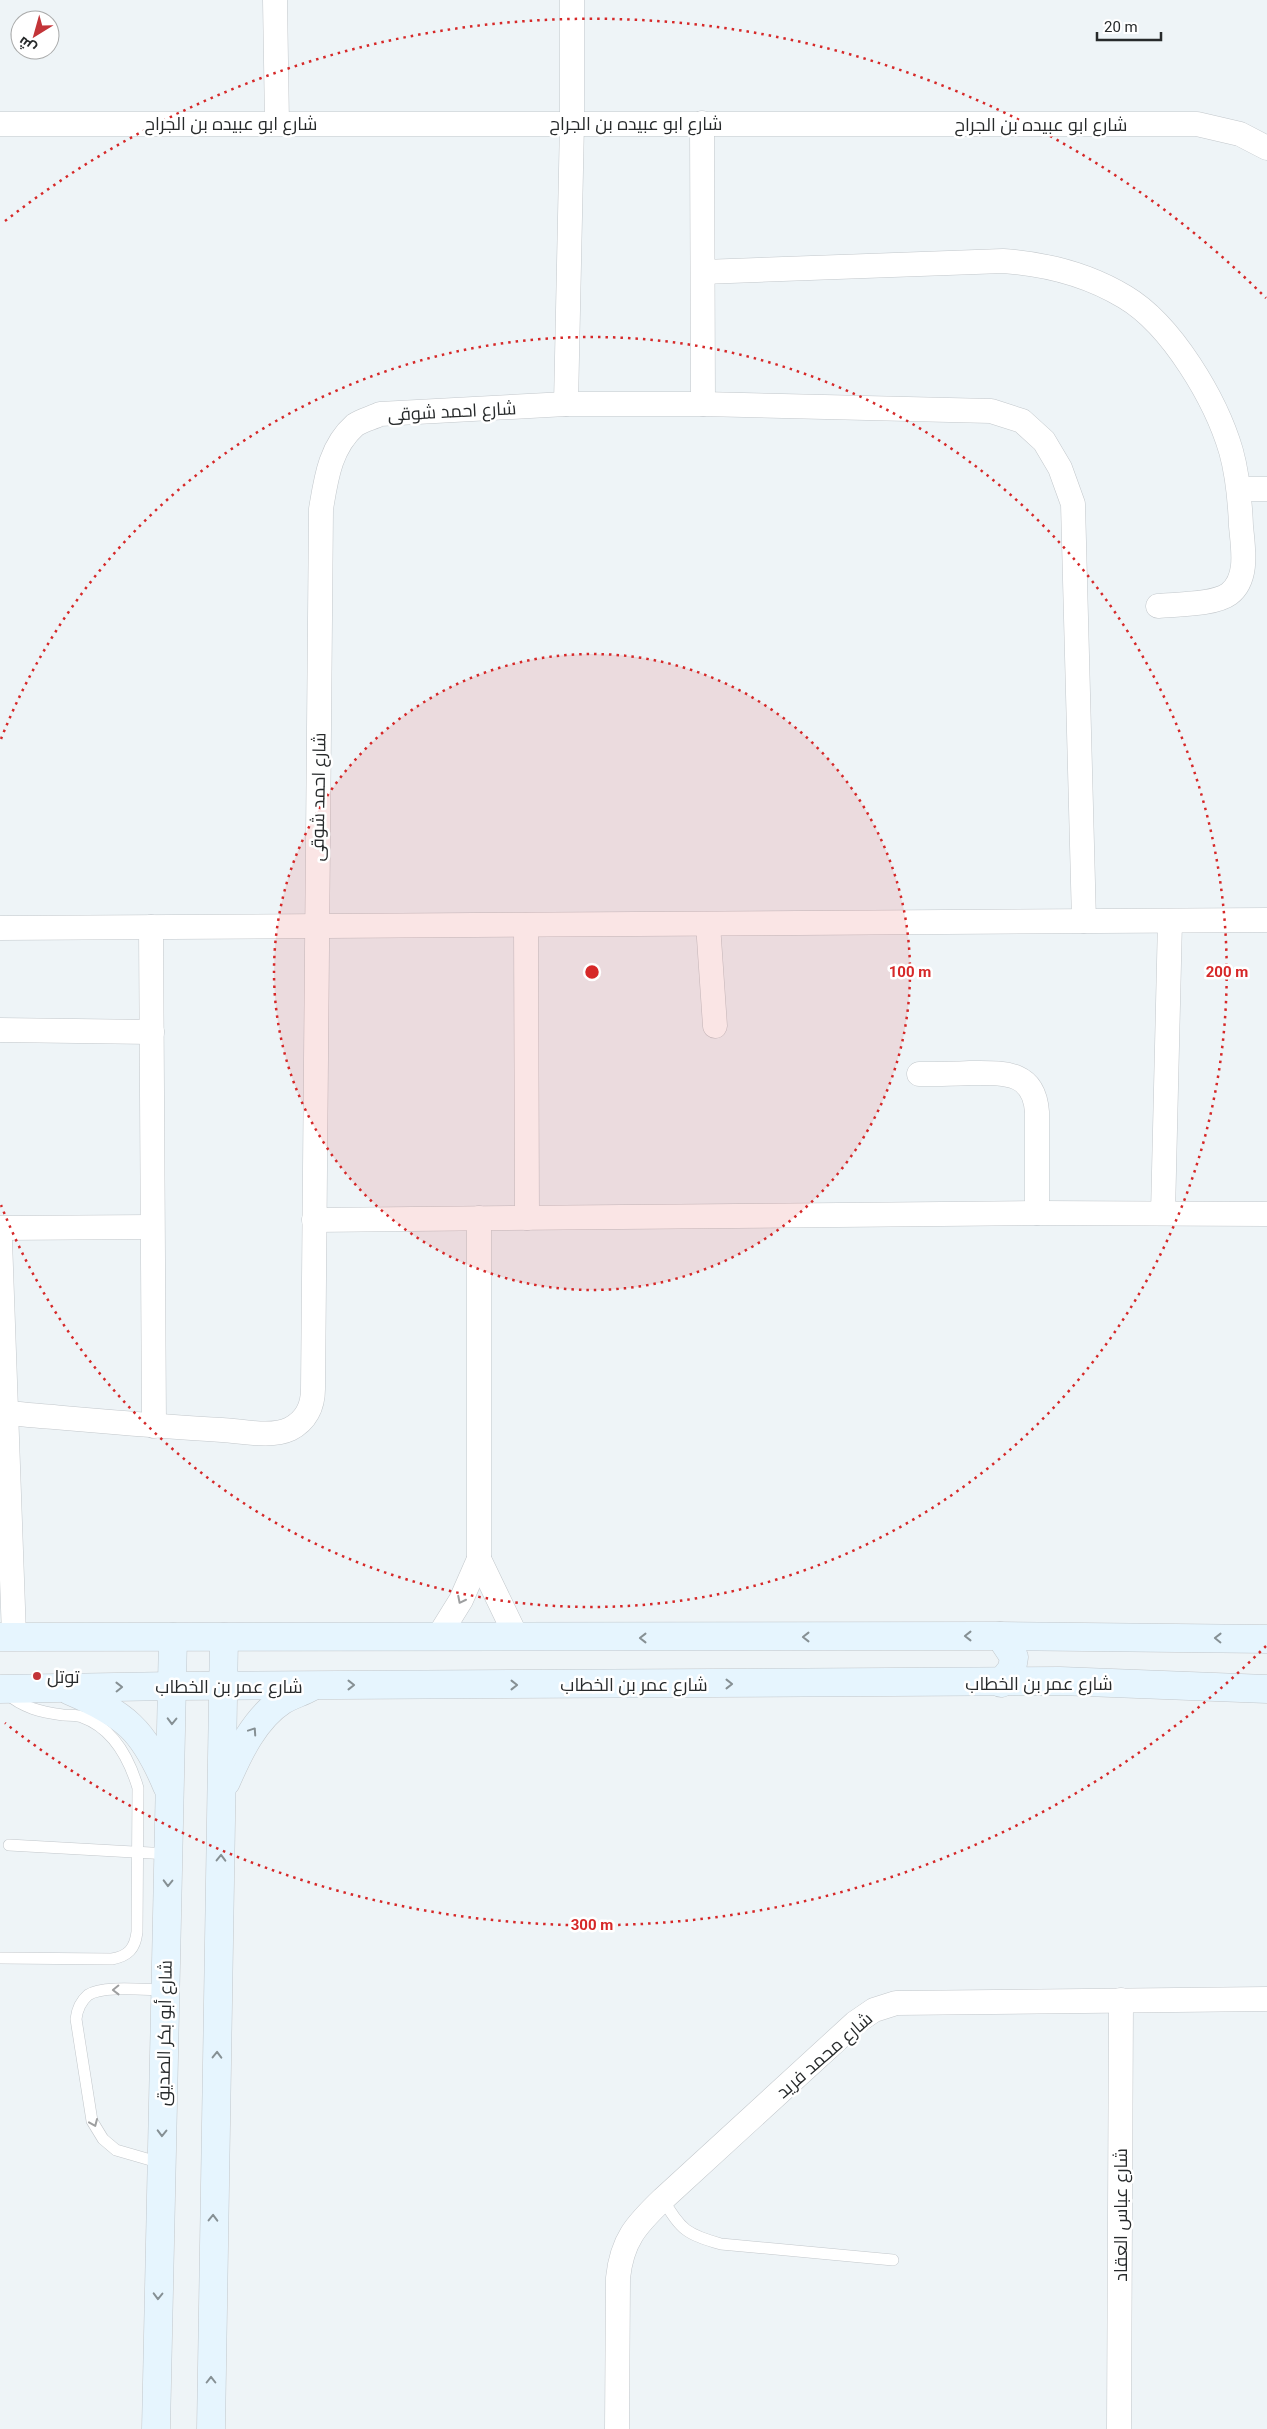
<svg xmlns="http://www.w3.org/2000/svg" width="1267" height="2429" font-family="Roboto,Cairo,sans-serif">
<style>
.lines{fill:none;stroke-linecap:round;stroke-linejoin:round}
.lane-casing{stroke:#c2c7cb;stroke-width:12}
.street-casing{stroke:#c2c7cb;stroke-width:25}
.secondary-casing{stroke:#c2c7cb;stroke-width:29}
.lane{stroke:#fff;stroke-width:11}
.street{stroke:#fff;stroke-width:24}
.secondary{stroke:#e6f5fe;stroke-width:28}
.oneway{stroke:#9e9fa0}
.oneway2{stroke:#869094}
.ring{fill:none;stroke:#d62828;stroke-width:2.5;stroke-dasharray:2.5 5}
.poi-dot{fill:#c33438;stroke:#fff;stroke-width:2}
.labels{text-anchor:middle;dominant-baseline:central;stroke-width:5;stroke-linejoin:round;paint-order:stroke}
.street-label{font-size:18px;fill:#272a2b;stroke:#fff}
.poi-label{font-size:18px;fill:#272a2b;stroke:#fff;text-anchor:start}
.centre{fill:#d62828;stroke:#fff;stroke-width:2.5}
.ring-label{font-size:15px;text-anchor:middle;font-weight:bold;fill:#d62828;stroke:#fff;stroke-width:5;stroke-linejoin:round;paint-order:stroke}
</style>
<rect width="100%" height="100%" fill="#eef4f7"/>
<g class="lines">
<defs>
<g id="lane">
<path d="M9,1845l160,9"/>
<path d="M0,1958l112,1c16,-3 23,-10 25,-27l1,-144c-9,-30 -25,-60 -56,-71 -5,-2 -13,-2 -19,-2 -22,-3 -40,-7 -57,-22"/>
<path d="M161,2163l-45,-13 -13,-11 -11,-18 -16,-102c1,-8 5,-18 12,-24 14,-10 59,-5 77,-5"/>
<path d="M663,2199c17,31 25,36 58,45l172,16"/>
</g>
<g id="street">
<path d="M275,0l2,123"/>
<path d="M702,123l1,281"/>
<path d="M0,124h1197l43,10 27,14"/>
<path d="M703,272l300,-11c44,3 84,13 122,36 47,28 91,103 106,154 7,25 9,50 10,75 2,22 8,53 -12,68 -15,11 -52,10 -71,12"/>
<path d="M566,404l6,-281v-123"/>
<path d="M1239,489h28"/>
<path d="M708,924l7,102"/>
<path d="M526,925l1,293"/>
<path d="M151,927l3,499"/>
<path d="M0,928l1267,-8"/>
<path d="M0,1030l152,2"/>
<path d="M919,1074c17,0 34,0 51,-1 33,0 64,-3 67,39v101"/>
<path d="M1163,1213l7,-292"/>
<path d="M314,1220l723,-7 230,1"/>
<path d="M0,1228l152,-1"/>
<path d="M0,1240l14,396"/>
<path d="M6,1413c72,6 144,13 216,17 20,1 49,8 68,-1 16,-8 23,-23 23,-40l8,-880c5,-30 9,-62 34,-84 7,-5 17,-7 25,-11l186,-10h137l288,7 31,10 22,20 16,27 13,36 11,417"/>
<path d="M479,1559l38,79"/>
<path d="M438,1637l23,-37 18,-41v-341"/>
<path d="M617,2429l1,-151c4,-38 18,-53 45,-79l192,-176 19,-13 22,-7 371,-4"/>
<path d="M1119,2429l2,-429"/>
</g>
<g id="secondary">
<path d="M1000,1636l14,21 -2,12 -11,14"/>
<path d="M0,1637l1000,-1 267,3"/>
<path d="M0,1689l172,-3 888,-5 207,8"/>
<path d="M70,1691c56,24 73,38 97,95"/>
<path d="M226,1782c13,-30 29,-64 57,-82 9,-5 19,-8 28,-13"/>
<path d="M156,2429l17,-792"/>
<path d="M211,2429l13,-792"/>
</g>
</defs>
<use href="#lane" class="lane-casing"/>
<use href="#street" class="street-casing"/>
<use href="#secondary" class="secondary-casing"/>
<use href="#lane" class="lane"/>
<use href="#street" class="street"/>
<use href="#secondary" class="secondary"/>
</g>
<defs><path id="oneway-chevron" d="M-2-3.5L2.5 0L-2 3.5" fill="none" stroke-width="1.6" stroke-linecap="round" stroke-linejoin="round" transform="scale(1.25)"/></defs>
<g class="oneway">
<use href="#oneway-chevron" transform="translate(461 1600) rotate(117)"/>
<use href="#oneway-chevron" transform="translate(116 1990) rotate(179)"/>
<use href="#oneway-chevron" transform="translate(94 2123) rotate(67)"/>
</g>
<g class="oneway2">
<use href="#oneway-chevron" transform="translate(968 1636) rotate(180)"/>
<use href="#oneway-chevron" transform="translate(806 1637) rotate(180)"/>
<use href="#oneway-chevron" transform="translate(643 1638) rotate(180)"/>
<use href="#oneway-chevron" transform="translate(1218 1638) rotate(-179)"/>
<use href="#oneway-chevron" transform="translate(729 1684)"/>
<use href="#oneway-chevron" transform="translate(351 1685)"/>
<use href="#oneway-chevron" transform="translate(514 1685)"/>
<use href="#oneway-chevron" transform="translate(119 1687) rotate(-1)"/>
<use href="#oneway-chevron" transform="translate(172 1721) rotate(91)"/>
<use href="#oneway-chevron" transform="translate(253 1731) rotate(-56)"/>
<use href="#oneway-chevron" transform="translate(221 1858) rotate(-89)"/>
<use href="#oneway-chevron" transform="translate(168 1883) rotate(91)"/>
<use href="#oneway-chevron" transform="translate(217 2055) rotate(-89)"/>
<use href="#oneway-chevron" transform="translate(162 2133) rotate(91)"/>
<use href="#oneway-chevron" transform="translate(213 2218) rotate(-89)"/>
<use href="#oneway-chevron" transform="translate(158 2296) rotate(91)"/>
<use href="#oneway-chevron" transform="translate(211 2380) rotate(-90)"/>
</g>
<circle cx="592" cy="972" r="318" fill="#d62828" fill-opacity=".12"/>
<g class="ring">
<circle cx="592" cy="972" r="318"/>
<path d="M1 739A635 635 0 1 1 1 1205"/>
<path d="M1266 1646A953 953 0 0 1 5 1723M5 221A953 953 0 0 1 1266 298"/>
</g>
<circle class="poi-dot" cx="37" cy="1676" r="5"/>
<g class="labels">
<g class="street-label">
<text x="231" y="123">شارع ابو عبيده بن الجراح</text>
<text x="636" y="123">شارع ابو عبيده بن الجراح</text>
<text x="1041" y="124">شارع ابو عبيده بن الجراح</text>
<text transform="translate(452 411) rotate(-3)">شارع احمد شوقى</text>
<text transform="translate(318 797) rotate(-89)">شارع احمد شوقى</text>
<text x="1039" y="1683">شارع عمر بن الخطاب</text>
<text x="634" y="1684">شارع عمر بن الخطاب</text>
<text x="229" y="1686">شارع عمر بن الخطاب</text>
<text transform="translate(164 2033) rotate(-89)">شارع أبو بكر الصديق</text>
<text transform="translate(824 2055) rotate(-41)">شارع محمد فريد</text>
<text transform="translate(1120 2215) rotate(-90)">شارع عباس العقاد</text>
</g>
<g class="poi-label">
<text x="47" y="1676">توتل</text>
</g>
</g>
<circle cx="592" cy="972" r="8" class="centre"/>
<g class="ring-label">
<text x="910" y="977">100 m</text>
<text x="1227" y="977">200 m</text>
<text x="592" y="1930">300 m</text>
</g>
<g transform="translate(35 35) rotate(217)"><circle r="24" fill="#ffffff" stroke="#a9aaaa"/>
<path d="M0-4L9 19L0 12L-9 19Z" fill="#c33438"/>
<text y="-8" font-size="14" font-weight="bold" text-anchor="middle" fill="#272a2b">ش</text>
</g>
<path d="M1097 32v8h64v-8" fill="none" stroke="#272a2b" stroke-width="2.5"/>
<text x="1104" y="32" font-size="15" fill="#272a2b" stroke="#ffffff" stroke-width="4" paint-order="stroke">20 m</text>
</svg>
